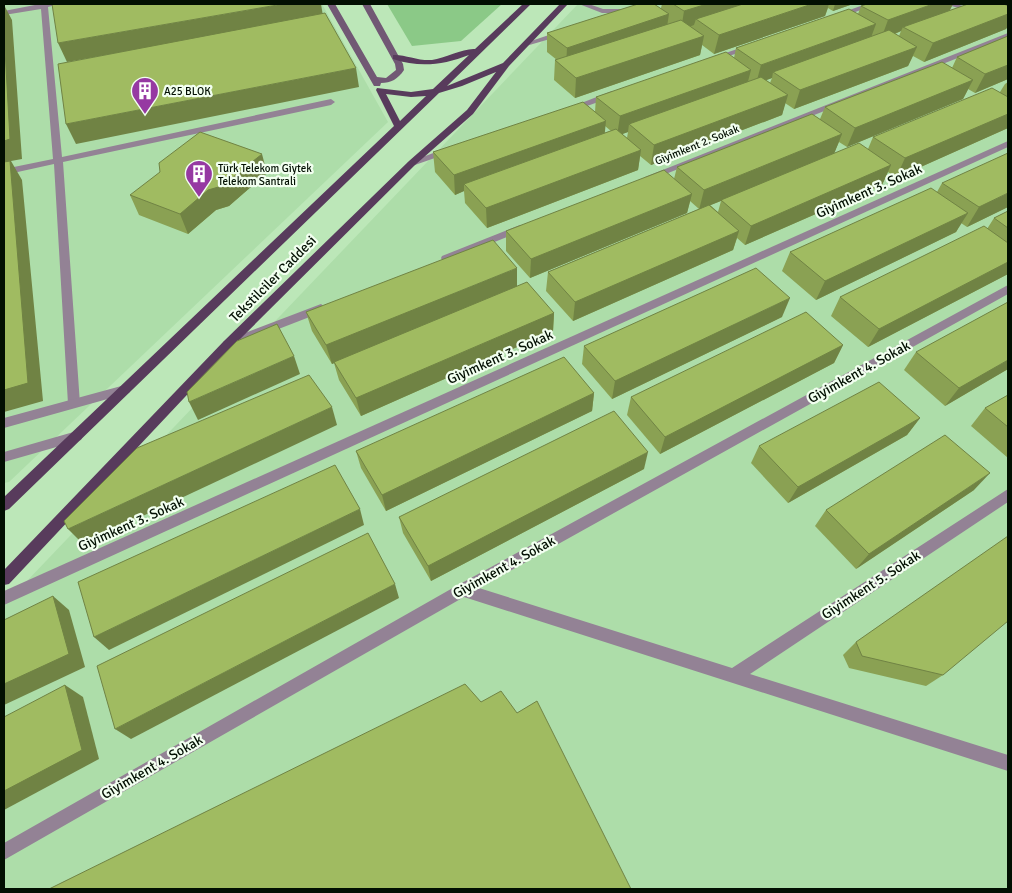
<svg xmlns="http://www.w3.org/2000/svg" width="1012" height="893" font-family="Signika,sans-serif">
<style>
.built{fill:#addda9}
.green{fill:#8bc987}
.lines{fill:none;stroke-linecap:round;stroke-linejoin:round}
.minor{fill:#938295;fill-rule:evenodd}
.tertiary{fill:#938295;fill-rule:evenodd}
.secondary{fill:#715874;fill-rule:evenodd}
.primary{fill:#583b5c;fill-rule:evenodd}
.wall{fill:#8aa153;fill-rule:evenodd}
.shaded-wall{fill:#708344}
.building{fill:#a0bb61;stroke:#708344}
.labels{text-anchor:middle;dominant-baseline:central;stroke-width:4.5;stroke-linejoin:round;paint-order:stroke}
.far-poi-label{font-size:11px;fill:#020f02;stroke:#f2fff0;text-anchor:start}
.far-street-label{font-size:11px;fill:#020f02;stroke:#f2fff0}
.street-label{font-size:14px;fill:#020f02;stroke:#f2fff0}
</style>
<rect width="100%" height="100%" fill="#bce7b8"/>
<g class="built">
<path d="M4,4h318l66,118 -379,360 -5,1z"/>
<path d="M578,4h430v885h-1004v-284z"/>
</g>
<path class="green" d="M387,4h115l-41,37 -49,5z"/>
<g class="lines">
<g class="minor">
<path d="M40,4h19l-11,3 14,150 269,-58 4,3 -4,3 -268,57 17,242 -2,3h-8l-2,-3 -14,-240 -50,11v-6l49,-10 -12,-150 -37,6v-4z"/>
<path d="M579,4h10l14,5h27l4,2 -4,2h-28z"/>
<path d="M866,4h10l-36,14 -7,-2z"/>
<path d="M564,30h3v4l-41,12 -4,-2z"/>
<path d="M1008,33v5l-355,141 -3,1 -5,-3z"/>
<path d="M752,44l4,2 -1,2 -43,13 -4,-2z"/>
<path d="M612,91l3,1v4l-42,15 -7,-2z"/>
<path d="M1008,141v6l-1004,458v-14z"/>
<path d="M449,147l5,3 -2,2 -40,14 -5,-3z"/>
<path d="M520,225l4,1v4l-74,30h-8l-1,-2 1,-2z"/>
<path d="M1008,285v9l-529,294 253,80 276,-179v13l-258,172 258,81v16l-544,-174 -460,263v-17l454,-258z"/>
<path d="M321,304l5,4 -1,3 -93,36h-8l-2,-3 2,-3z"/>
</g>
<g class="tertiary">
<path d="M945,4h11l52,15v4z"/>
<path d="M125,385l4,2 2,3 -2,3 -125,35v-10z"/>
<path d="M77,431l4,1 2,4 -2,4 -77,22v-10z"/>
</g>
<path class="secondary" d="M327,4h8l42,73 9,1 10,-8 -1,-6 -33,-60h8l33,60 1,6c-6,9 -13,13 -23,13l-1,3h-6z"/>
<path class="primary" d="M523,4h8l-84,82 56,-23 57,-59h8l-59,62 -36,48 -58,51 -183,182 -223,237 -5,1v-15l220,-229 185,-180 58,-51 29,-38 -34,14 -23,7 -430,416 -5,2v-14l390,-371 -18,-36 1,-2 34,4 22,-3 36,-34c-26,10 -49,13 -76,4v-4c11,-1 25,6 39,5 13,-2 32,-12 43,-11zM386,94l25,3 15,-1 -26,25z"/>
</g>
<g class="wall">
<path d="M662,4h191l-20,7 -5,-3 -3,8 -111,38 -12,-9 -2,10 -125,43 -21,-18 1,-20h2l-10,-8v-19l114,-25z"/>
<path d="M861,6l89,4 58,-4v20l-2,3 -82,33 -11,-6 -5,10 -114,43 -9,-6 -3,12 -131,50 -11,-9 -2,14 -151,58 -22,-25 -1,-12 -9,4 -20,-23 -2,-20 162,-40 1,-15 138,-39 2,-10 122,-34zM901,31l-2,5 -4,-2zM772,78l-2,5 -4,-3zM605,126l6,5 -7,2zM628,132l-1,6 -5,-4z"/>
<path d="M1008,36v43l-33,14 -7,-4 -5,10 -116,48 -8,-5 -5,11 34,-4 5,-12 127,-45 5,-8 3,-2v46l-112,50 -8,-6 -6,13 -137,60 -8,-7 -4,12 -160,71 -27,-30 2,-19 151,-63 -9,-8 -3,12 -157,65 -24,-27v-20l168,-52 3,-12 143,-48 5,-12 127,-39 5,-11zM721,201l-3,11 -8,-7z"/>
<path d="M267,173l-38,33 -13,4 -28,24 -49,-19 -9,-20z"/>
<path d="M942,183l66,24 -41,20 -6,-4 -5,9 -140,68 -34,-29 8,-19 147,-60z"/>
<path d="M1008,211v63l-140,73 -37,-31 9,-19 147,-68 7,-11z"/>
<path d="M517,286l37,27 -1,18 -192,85 -22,-36 -5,-17 -2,1 -20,-33 -6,-19z"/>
<path d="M782,317l-170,82 -30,-35 2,-18z"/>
<path d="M843,345l-9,18 -174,91 -33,-39 4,-18z"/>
<path d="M916,352l92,17 -63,37 -41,-36z"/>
<path d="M594,393l-2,18 -206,100 -25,-43 -5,-17z"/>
<path d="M1008,395v63l-37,-32 14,-18z"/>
<path d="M920,418l-13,17 -119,68 -37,-40 8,-17z"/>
<path d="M644,469l-213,112 -28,-48 -4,-16z"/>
<path d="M974,490l-118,79 -41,-43 11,-16z"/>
<path d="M856,642l87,33 -17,11 -77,-18 -6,-13z"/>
</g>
<g class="shaded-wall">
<path d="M283,4h38l2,12 -256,46 -9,-19z"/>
<path d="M707,4h55l-66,15 -2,6 -13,5 3,-19z"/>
<path d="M812,4h17l-4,12 -111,38 5,-19z"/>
<path d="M835,4h18l-20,7z"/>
<path d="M933,4h20l-5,10 -45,13 -2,4 -20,8 7,-19z"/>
<path d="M4,5l8,15 10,139 -11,2 11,19 21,221 -39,11z"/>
<path d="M669,14l-3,19 -100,34 1,-19z"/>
<path d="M1008,14v12l-2,3 -82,33 9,-19z"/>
<path d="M876,24l-7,19 -96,29 -1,6 -16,6 5,-19z"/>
<path d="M704,36l-4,19 -125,43 1,-20z"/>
<path d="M917,47l-9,19 -114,43 6,-19z"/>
<path d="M1008,65v14l-33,14 10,-19z"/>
<path d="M356,68l3,19 -283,57 -10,-20z"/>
<path d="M751,70l-5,19 -117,35 -1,8 -11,4 3,-20z"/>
<path d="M973,80l-10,19 -116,48 8,-19z"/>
<path d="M788,95l-6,20 -131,50 3,-20z"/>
<path d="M1008,114v14l-112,50 9,-20z"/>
<path d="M606,121l-2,20 -140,43v7l-9,4 -1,-20z"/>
<path d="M842,134l-8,20 -135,56 5,-20z"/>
<path d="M641,150l-3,20 -151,58 -1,-20z"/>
<path d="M262,154l5,19 -38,33 -13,4 -28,24 -8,-20 28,-24z"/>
<path d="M891,165l-9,20 -137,60 6,-19z"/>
<path d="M1008,193v14l-41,20 12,-20z"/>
<path d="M692,194l-5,19 -157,65 1,-19z"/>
<path d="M968,213l-12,19 -140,68 9,-19z"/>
<path d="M739,231l-6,19 -160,71 2,-19z"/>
<path d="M1008,262v12l-140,73 11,-18z"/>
<path d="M517,268v19l-185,77 -6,-19z"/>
<path d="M790,298l-8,19 -170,82 3,-18z"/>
<path d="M554,313l-1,18 -192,85 -5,-18z"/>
<path d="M843,345l-9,18 -174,91 5,-17z"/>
<path d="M294,356l6,18 -102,46 -9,-18z"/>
<path d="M1008,360v9l-63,37 14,-18z"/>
<path d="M594,393l-2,18 -206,100 -4,-16z"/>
<path d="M332,407l5,18 -254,119 -15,-15z"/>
<path d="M920,418l-13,17 -119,68 10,-16z"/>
<path d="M648,452l-4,17 -213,112 -3,-15z"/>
<path d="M990,473l-16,17 -118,79 13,-15z"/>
<path d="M360,509l4,16 -255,125 -15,-13z"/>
<path d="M395,584l4,14 -268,141 -16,-10z"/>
<path d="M53,596l16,14 16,57 -81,38v-21z"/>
<path d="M65,685l18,12 16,62 -95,51v-19z"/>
</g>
<g class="building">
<path d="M52,4h231l-225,39z"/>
<path d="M638,4h16l15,10 -102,34 -20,-15z"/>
<path d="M673,4h34l-23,7z"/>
<path d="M743,4h69l-93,31 -23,-16z"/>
<path d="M867,4h66l-45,16 -27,-14z"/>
<path d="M968,4h36l4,2v8l-75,29 -30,-16z"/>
<path d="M849,9l27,15 -115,41 -25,-17z"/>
<path d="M325,13l31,55 -290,56 -8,-60z"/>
<path d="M681,20l23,16 -128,42 -21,-18z"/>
<path d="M889,30l28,17 -117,43 -27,-18z"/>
<path d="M4,32l6,107 -6,2z"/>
<path d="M1008,36v29l-23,9 -28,-17z"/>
<path d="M726,52l25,18 -131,46 -24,-19z"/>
<path d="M942,62l31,18 -118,48 -30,-21z"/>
<path d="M761,77l27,18 -134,50 -25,-21z"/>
<path d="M992,88l16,9v17l-103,44 -32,-21z"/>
<path d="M583,102l23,19 -152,54 -21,-23z"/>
<path d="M812,114l30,20 -138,56 -27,-23z"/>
<path d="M616,129l25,21 -155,58 -22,-24z"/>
<path d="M200,132l62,22 -40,32 -14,4 -28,24 -50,-19 30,-23 -1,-9z"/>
<path d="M859,143l32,22 -140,61 -30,-26z"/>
<path d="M1008,153v40l-29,14 -37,-24z"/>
<path d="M10,161l18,222 -24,7v-228z"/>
<path d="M664,170l28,24 -161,65 -25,-28z"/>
<path d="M931,188l37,25 -143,68 -35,-29z"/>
<path d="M709,205l30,26 -164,71 -27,-30z"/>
<path d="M1008,211v17l-14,-10z"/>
<path d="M984,226l24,17v19l-129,67 -39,-32z"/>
<path d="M493,240l24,28 -191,77 -20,-33z"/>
<path d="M756,268l34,30 -175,83 -31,-35z"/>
<path d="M527,282l27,31 -198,85 -22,-36z"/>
<path d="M1008,302v58l-49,28 -43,-36z"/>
<path d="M806,312l37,33 -178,92 -34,-40z"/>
<path d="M277,324l17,32 -105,46 -2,-10 50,-51z"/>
<path d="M564,357l30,36 -212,102 -26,-44z"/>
<path d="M309,375l23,32 -264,122 -4,-8 73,-73z"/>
<path d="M879,382l41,36 -122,69 -39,-41z"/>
<path d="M1008,395v32l-23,-19z"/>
<path d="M614,411l34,41 -220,114 -29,-49z"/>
<path d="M945,435l45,38 -121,81 -43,-44z"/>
<path d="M335,465l25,44 -266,128 -16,-55z"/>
<path d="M368,533l27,51 -280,145 -18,-63z"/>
<path d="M1008,536v85l-65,54 -81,-19 -6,-14z"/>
<path d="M53,596l16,58 -65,30v-64z"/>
<path d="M465,684l16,18 20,-11 16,22 20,-12 94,188h-582z"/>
<path d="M65,685l17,65 -78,41v-74z"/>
</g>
<defs>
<symbol id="building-pin" viewBox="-11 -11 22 30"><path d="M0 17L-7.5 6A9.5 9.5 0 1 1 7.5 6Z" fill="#9639a2" stroke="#f2fff0"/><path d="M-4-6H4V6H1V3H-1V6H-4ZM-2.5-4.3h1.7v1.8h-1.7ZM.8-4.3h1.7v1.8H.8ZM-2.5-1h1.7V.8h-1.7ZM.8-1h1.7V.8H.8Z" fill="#fff"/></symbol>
</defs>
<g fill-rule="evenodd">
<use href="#building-pin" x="129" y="75" width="32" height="43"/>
<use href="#building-pin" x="183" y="158" width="32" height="43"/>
</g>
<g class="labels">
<g class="far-poi-label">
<text x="164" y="91">A25 BLOK</text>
<text x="218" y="168">Türk Telekom Giytek<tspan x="218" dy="13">Telekom Santrali</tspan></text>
</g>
<g class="far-street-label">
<text transform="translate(697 145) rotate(-22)">Giyimkent 2. Sokak</text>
</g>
<g class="street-label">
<text transform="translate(869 191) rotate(-24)">Giyimkent 3. Sokak</text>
<text transform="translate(273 279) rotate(-45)">Tekstilciler Caddesi</text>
<text transform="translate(500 357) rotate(-24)">Giyimkent 3. Sokak</text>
<text transform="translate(859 372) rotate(-29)">Giyimkent 4. Sokak</text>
<text transform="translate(131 524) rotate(-24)">Giyimkent 3. Sokak</text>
<text transform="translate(504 567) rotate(-29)">Giyimkent 4. Sokak</text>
<text transform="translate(871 585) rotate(-33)">Giyimkent 5. Sokak</text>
<text transform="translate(152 767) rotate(-30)">Giyimkent 4. Sokak</text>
</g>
</g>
<rect width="1012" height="893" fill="none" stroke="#020f02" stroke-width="10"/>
</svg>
